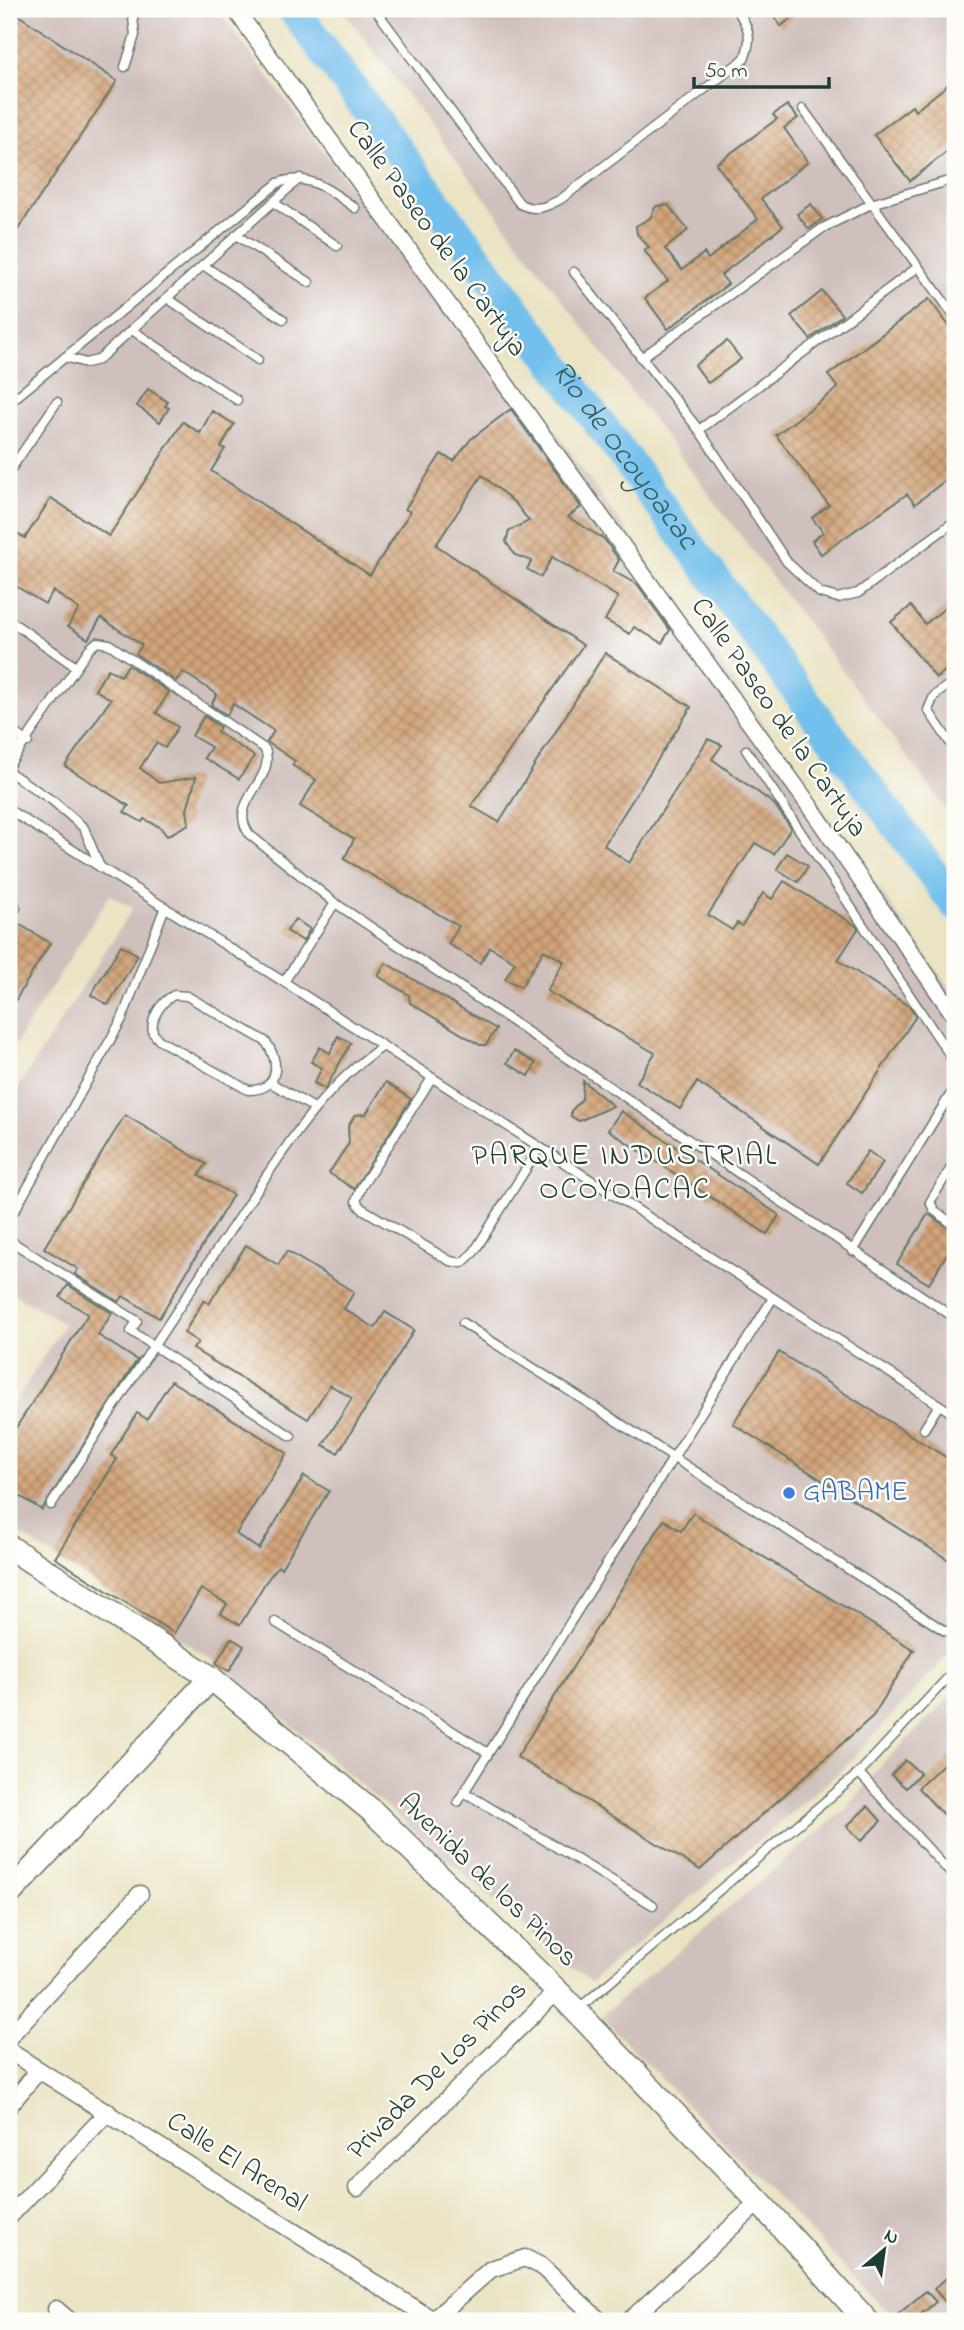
<svg xmlns="http://www.w3.org/2000/svg" width="964" height="2330" font-family="'Indie Flower',sans-serif">
<style>
.industrial{fill:#cfc0bb}
.lines{fill:none;stroke-linecap:round;stroke-linejoin:round}
.river{stroke:#73c0ed;stroke-width:32}
.building{fill:url(#building-cross-hatch)}
.lane-casing{stroke:#667767;stroke-width:11}
.street-casing{stroke:#667767;stroke-width:19}
.secondary-casing{stroke:#667767;stroke-width:26}
.lane{stroke:#fff;stroke-width:8}
.street{stroke:#fff;stroke-width:16}
.secondary{stroke:#fff;stroke-width:23}
.shop-dot{fill:#3f7fe0;stroke:#fdfcf7;stroke-width:2.5}
.labels{text-anchor:middle;dominant-baseline:central;stroke-width:5;stroke-linejoin:round;paint-order:stroke}
.street-label{font-size:28px;fill:#1f3d34;stroke:#fdfcf7}
.shop-label{font-size:28px;fill:#366cbe;stroke:#fdfcf7;text-anchor:start}
.water-label{font-size:30px;font-style:italic;fill:#345e62;stroke:#fdfcf7}
.neighbourhood-label{font-size:30px;letter-spacing:2px;fill:#1f3d34;stroke:#fdfcf7}
</style>
<defs>
<pattern id="building-cross-hatch" width="8" height="8" patternUnits="userSpaceOnUse" patternTransform="scale(1.75)"><rect width="8" height="8" fill="#d2a479"/><path d="M0 0l8 8M0 8l8-8" fill="none" stroke="#aa8764"/></pattern>
</defs>
<rect width="100%" height="100%" fill="#fdfcf7"/>
<filter id="ink" filterUnits="userSpaceOnUse"><feTurbulence type="fractalNoise" baseFrequency=".0143" numOctaves="2"/><feDisplacementMap in="SourceGraphic" scale="14" xChannelSelector="R" yChannelSelector="G"/><feConvolveMatrix kernelMatrix="1 2 1 2 8 2 1 2 1" color-interpolation-filters="sRGB"/></filter>
<filter id="wash" filterUnits="userSpaceOnUse"><feTurbulence type="fractalNoise" baseFrequency=".00686" numOctaves="4" result="noise"/><feDisplacementMap in="SourceGraphic" scale="28" xChannelSelector="R" yChannelSelector="G"/><feGaussianBlur stdDeviation="1.57" result="paint"/><feColorMatrix in="noise" values="0 0 0 0 0 0 0 0 0 0 0 0 0 0 0 0 0 1.4 0 .05"/><feComposite in="paint" operator="in"/></filter>
<g filter="url(#wash)">
<rect width="100%" height="100%" fill="#eae4c5"/>
<g class="industrial">
<path d="M9,9h208l279,372 19,-7 440,622v651l-112,122 -253,214 -361,-312 -220,-144v-116l55,-87 -55,-33v-189l124,-194 -23,-13 -101,159z"/>
<path d="M342,9h613v812l-122,-163z"/>
<path d="M955,1693v628h-59l-295,-305 247,-209 35,-44z"/>
</g>
<g class="lines">
<path class="river" id="s1" d="M293,9l662,895"/>
</g>
<g id="blocks">
<g class="building">
<path d="M768,9h35l-22,17z"/>
<path d="M15,13l102,68 -108,162v-220z"/>
<path d="M955,79v66l-45,36 -36,-46 38,-29 3,5z"/>
<path d="M787,105l11,13 -14,10 24,34 -47,37 22,27 -62,49 7,9 -60,45 -23,-31 23,-17 -24,-31 5,-3 -12,-13 -1,-8 14,-8 6,-12 12,-1 20,25 -23,19 17,21 22,-17 4,6 50,-40 -42,-55 61,-45 -4,-4z"/>
<path d="M811,204l11,15 -13,10 -12,-15z"/>
<path d="M822,291l20,24 -32,24 -19,-23z"/>
<path d="M929,299l26,35v155l-8,-10 -32,25 -8,-10 -86,60 -9,-13 11,-9 -11,-14 17,-13 -53,-70 62,-47 -10,-13z"/>
<path d="M727,341l14,18 -33,24 -13,-18z"/>
<path d="M148,389l20,13 -3,4 4,2 -9,14 -23,-16z"/>
<path d="M511,409l70,98 -13,10 36,22 15,21 -6,11 25,14 32,45 -8,13 -28,-16 -4,7 -25,-14 13,-23 -66,-40 -11,20 -14,-8 5,-8 -17,-6 -9,-13 3,-11 20,-10 -14,-18 -33,-28 -46,70 147,100 -112,161 28,16 106,-169 86,54 -87,138 25,18 79,-124 14,6 -10,14 62,45 17,24 -17,26 -19,-11 -47,72 24,15 5,-7 5,3 21,-33 9,6 12,-18 72,45 2,3 -20,31 72,47 6,9 -97,148 -122,-82 -17,27 -43,-27 18,-29 -108,-62 17,-30 -20,-11 -23,37 -16,-8 10,-17 -25,-15 -10,16 -32,-19 11,-18 -115,-67 10,-20 -54,-33 16,-26 -24,-15 3,-4 -28,-19 7,-11 -41,-27 -6,11 -16,-10 6,-11 -34,-22 -7,9 -40,-27 6,-9 -41,-27 -13,21 -20,-13 11,-17 -26,-18 -8,13 -36,-22v-43l5,-8 11,7 26,-40 58,38 74,-114 17,11 12,-22 22,13 -13,23 4,2 -14,22 159,104 40,-63 -5,-3 36,-55 13,7 17,-22z"/>
<path d="M955,600v63l-19,15 -45,-56 20,-16 14,18z"/>
<path d="M128,665l41,27 -13,21 22,14 -13,21 -9,-5 -16,25 19,15 37,-6 -9,33 2,14 -22,12 -7,-9 -16,-8 -2,3 -18,-10 5,-6 -64,-40 46,-67 -16,-9 13,-21 13,7z"/>
<path d="M204,716l16,11 -3,5 37,24 -15,23 -35,-21 7,-11 -19,-11z"/>
<path d="M787,853l21,13 -10,16 -21,-13z"/>
<path d="M9,918l41,25 -41,68z"/>
<path d="M295,919l15,10 -7,12 -16,-10z"/>
<path d="M121,945l17,10 -30,50 -17,-10z"/>
<path d="M386,963l110,66 -10,16h-6l-70,-42 -1,-8 -31,-19z"/>
<path d="M338,1036l13,7 -26,46 -11,-6 8,-15 -11,-6 9,-15 10,6z"/>
<path d="M514,1051l22,12 -7,13 -22,-13z"/>
<path d="M583,1081l30,25 -34,15 -8,-5v-5l11,-12z"/>
<path d="M386,1082l25,17 -57,90 -25,-16 20,-30 -1,-16 7,-12 11,-1z"/>
<path d="M621,1111l158,104 -12,19 -159,-104z"/>
<path d="M125,1115l81,49 -7,11 34,20 -74,123 -36,-22 -4,6 -44,-28 3,-5 -34,-21z"/>
<path d="M868,1151l15,11 -21,31 -15,-10z"/>
<path d="M928,1214l27,18v8l-26,44 -32,-20z"/>
<path d="M246,1245l32,20 9,-14 67,41 -10,17 31,19 10,-16 29,18 -76,123 -15,-8 29,-47 -22,-13 -22,34 -115,-70 5,-7 -14,-9 20,-33 5,4z"/>
<path d="M68,1285l44,28 -14,22 39,25 -95,150 -33,-21v-50l79,-125 -28,-17z"/>
<path d="M779,1352l176,111v101l-222,-140z"/>
<path d="M171,1381l116,72 -51,81 23,15 45,-73 25,15 -48,77 -3,-2 -13,17 -25,42 -19,-11 6,-10 -26,-15 -27,44 -119,-75 62,-99 -6,-4 26,-42 10,6z"/>
<path d="M693,1513l221,137 -41,66 -173,154 -183,-113 147,-237 17,11z"/>
<path d="M231,1638l13,8 -15,25 -13,-8z"/>
<path d="M955,1753v74l-37,-39z"/>
<path d="M905,1760l15,13 -14,15 -15,-13z"/>
<path d="M868,1806l13,15 -20,20 -14,-15z"/>
<path d="M955,2270v43l-21,-24z"/>
<path d="M926,2291l10,11 -11,9 -13,10h-22z"/>
</g>
</g>
</g>
<g filter="url(#ink)">
<use href="#blocks" fill-opacity="0" stroke="#667767" stroke-width="2"/>
<g class="lines">
<defs>
<g id="lane">
<path d="M375,9l145,195c16,8 26,3 41,-5l183,-140c9,-20 5,-33 -8,-50"/>
<path d="M125,67l10,-32 -3,-26"/>
<path d="M803,109l152,208"/>
<path d="M273,202l64,44"/>
<path d="M236,235l73,47"/>
<path d="M203,265l80,54"/>
<path d="M574,272l125,158 88,132 33,31 18,5 20,-5 97,-72"/>
<path d="M167,298l91,62"/>
<path d="M132,330l105,70"/>
<path d="M65,357l21,6 12,-3 202,-182"/>
<path d="M641,358l182,-130 48,-24 84,-25"/>
<path d="M9,403l269,-220c29,-12 53,8 77,25"/>
<path d="M699,430l219,-163"/>
<path d="M9,472l48,-70"/>
<path d="M9,620l67,47"/>
<path d="M955,680l-21,16 -6,14 27,40"/>
<path d="M9,730l19,12"/>
<path d="M746,750l209,313"/>
<path d="M9,765l80,-116 8,-7 12,2 156,105c12,32 -40,53 -15,86l85,68 620,415"/>
<path d="M9,772l44,29 31,27 16,39"/>
<path d="M9,810l275,172 671,433"/>
<path d="M9,895l7,13"/>
<path d="M284,982l51,-79"/>
<path d="M174,995l13,1 78,45c16,20 15,50 -17,49l-89,-50 -6,-7c-3,-15 8,-31 21,-38z"/>
<path d="M432,1078l-70,108 -6,15 5,7 89,53 12,2 12,-11 65,-104"/>
<path d="M271,1083l43,25"/>
<path d="M955,1161l-25,41 4,8 21,16"/>
<path d="M15,1210l107,-191 43,-112"/>
<path d="M9,1240l128,81 -6,10 160,105"/>
<path d="M853,1251l102,-164"/>
<path d="M463,1323l482,308"/>
<path d="M924,1429l15,-24"/>
<path d="M51,1505c59,-93 119,-185 180,-276 45,-66 84,-137 151,-182"/>
<path d="M275,1622l213,131"/>
<path d="M859,1773l96,105"/>
<path d="M464,1792l189,113"/>
<path d="M458,1802l315,-504"/>
<path d="M578,2009l281,-236 96,-103"/>
</g>
<g id="street">
<path d="M235,9l569,789 151,218"/>
<path d="M9,2037l131,-143"/>
<path d="M9,2051l424,269"/>
<path d="M9,2106l30,-36"/>
<path d="M357,2188l200,-197"/>
<path d="M9,2217l99,-105"/>
<path d="M56,2309l14,12"/>
<path d="M432,2321l59,-52 34,-11 16,8 59,55"/>
<path d="M629,2321l130,-119"/>
</g>
<g id="secondary">
<path d="M9,1547l202,131 161,133 185,180 202,211 108,119"/>
<path d="M9,1894l202,-216"/>
</g>
</defs>
<use href="#lane" class="lane-casing"/>
<use href="#street" class="street-casing"/>
<use href="#secondary" class="secondary-casing"/>
<use href="#lane" class="lane"/>
<use href="#street" class="street"/>
<use href="#secondary" class="secondary"/>
</g>
</g>
<circle class="shop-dot" cx="789" cy="1493" r="7"/>
<g class="labels">
<g class="street-label">
<text transform="translate(436 239) rotate(54)">Calle Paseo de la Cartuja</text>
<text transform="translate(778 718) rotate(55)">Calle Paseo de la Cartuja</text>
<text transform="translate(487 1881) rotate(44)">Avenida de los Pinos</text>
<text transform="translate(438 2071) rotate(-45)">Privada De Los Pinos</text>
<text transform="translate(236 2163) rotate(33)">Calle El Arenal</text>
</g>
<g class="shop-label">
<text x="803" y="1493">GABAME</text>
</g>
<g class="water-label">
<text stroke="none"><textPath href="#s1" startOffset="556">Rio de Ocoyoacac</textPath></text>
</g>
<g class="neighbourhood-label">
<text x="625" y="1157">PARQUE INDUSTRIAL<tspan x="625" dy="34">OCOYOACAC</tspan></text>
</g>
</g>
<rect width="964" height="2330" fill="none" stroke="#fdfcf7" stroke-width="35"/>
<g transform="translate(884 2250) rotate(29)" stroke="#fdfcf7" stroke-width="5" paint-order="stroke">
<path d="M0-5L12 26L0 18L-12 26Z" fill="#1f3d34"/>
<text y="-10" font-size="19" font-weight="bold" text-anchor="middle" fill="#1f3d34">N</text>
</g>
<path d="M694 77v10h135v-10" fill="none" stroke="#1f3d34" stroke-width="3.5"/>
<text x="705" y="77" font-size="21" fill="#1f3d34" stroke="#fdfcf7" stroke-width="5" paint-order="stroke">50 m</text>
</svg>
